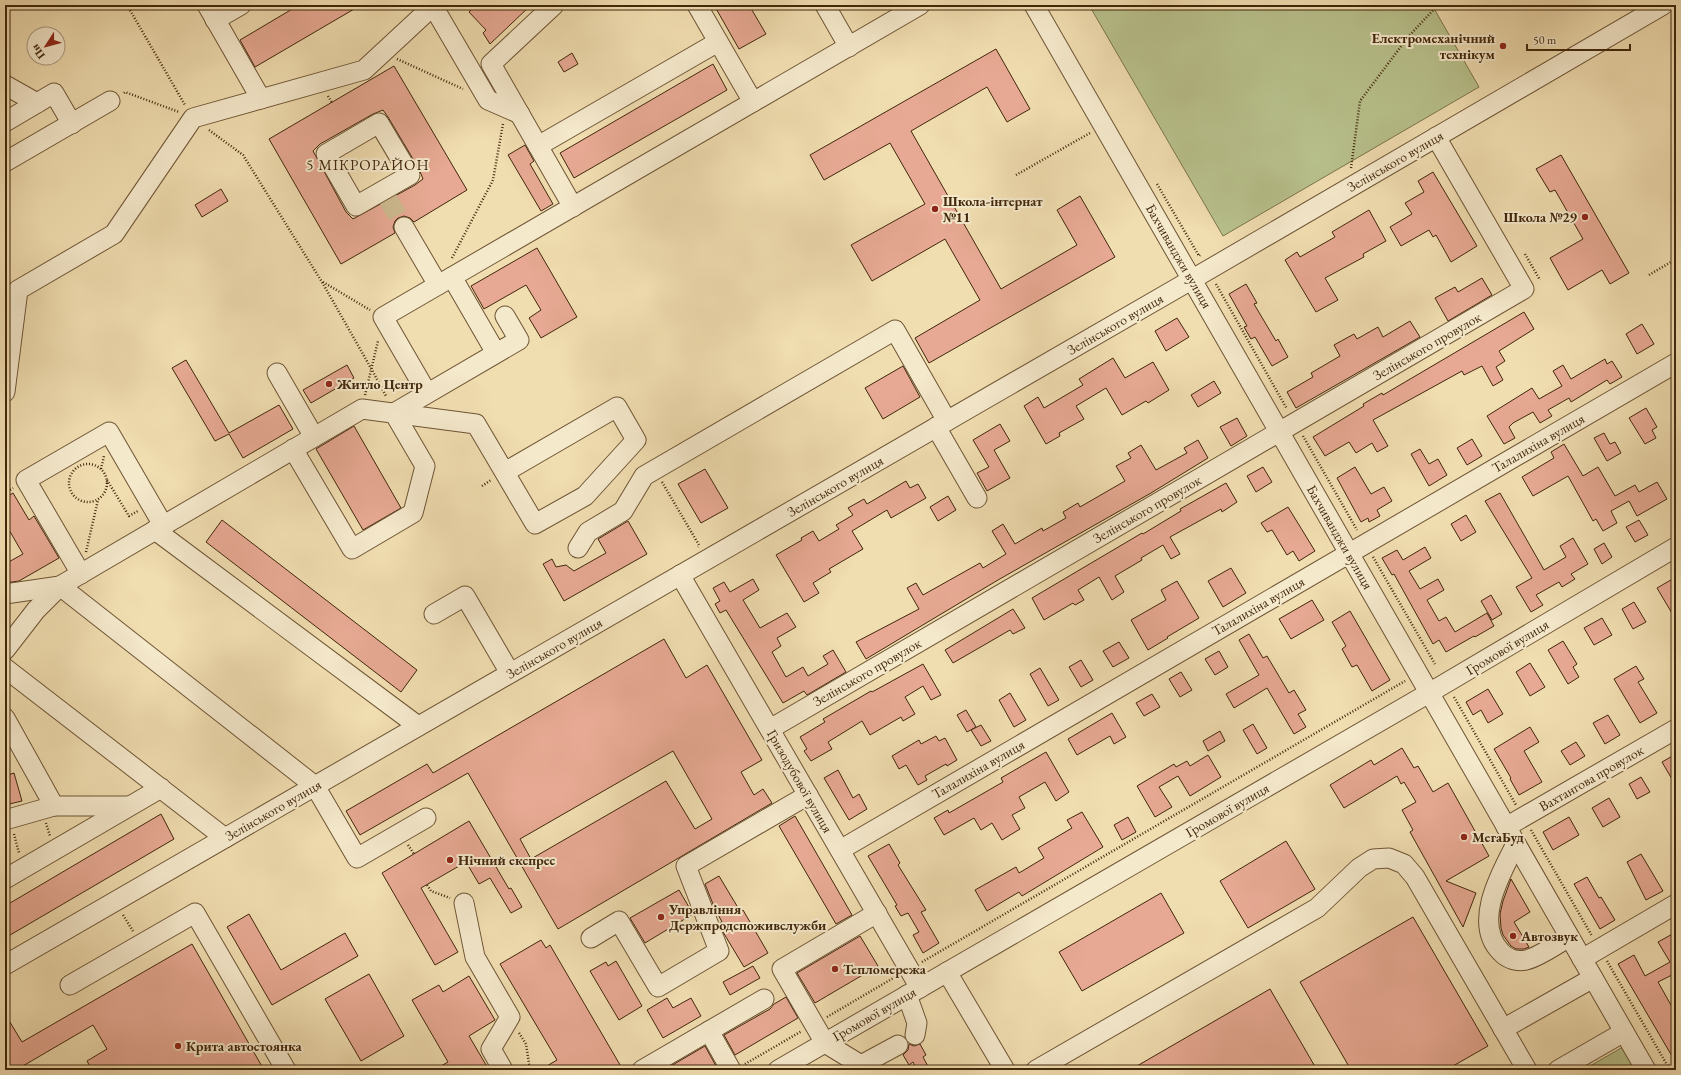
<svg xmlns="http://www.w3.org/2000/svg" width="1681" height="1075" font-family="'EB Garamond',serif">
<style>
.green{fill:#b8c18c;stroke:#7c744c}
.building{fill:#e7a993;stroke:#41270b;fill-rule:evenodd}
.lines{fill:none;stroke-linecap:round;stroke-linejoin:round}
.minor-tunnel{stroke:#cdb98f;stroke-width:19;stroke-dasharray:19 10;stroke-linecap:butt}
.minor-casing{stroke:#6d5434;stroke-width:21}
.path{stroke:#41270b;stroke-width:2.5;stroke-dasharray:1 2;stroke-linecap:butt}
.minor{stroke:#f5e9cc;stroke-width:19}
.poi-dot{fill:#8f2418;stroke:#f5e9cc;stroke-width:1.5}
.labels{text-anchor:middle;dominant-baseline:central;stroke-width:4;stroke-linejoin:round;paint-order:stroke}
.poi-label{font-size:14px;font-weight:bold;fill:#41270b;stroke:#f5e9cc;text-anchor:start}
.street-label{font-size:14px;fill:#41270b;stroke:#f5e9cc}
.neighbourhood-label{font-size:15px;letter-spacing:1px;fill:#41270b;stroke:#f5e9cc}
</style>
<rect width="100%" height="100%" fill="#f0ddb0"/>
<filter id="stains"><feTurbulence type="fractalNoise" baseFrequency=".005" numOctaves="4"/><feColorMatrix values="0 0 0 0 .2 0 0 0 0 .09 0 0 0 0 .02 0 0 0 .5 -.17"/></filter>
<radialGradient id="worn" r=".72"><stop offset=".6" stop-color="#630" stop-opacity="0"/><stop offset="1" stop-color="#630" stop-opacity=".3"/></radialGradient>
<g class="green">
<path d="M1089,5h343l47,82 -256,149z"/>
<path d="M1623,1047l14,23h-54z"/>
</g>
<g class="building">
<path d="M299,5h62l-106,62 -15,-27z"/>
<path d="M476,5h55l-41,39 -7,-11 3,-3 -17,-18z"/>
<path d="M714,5h35l17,29 -27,15z"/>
<path d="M996,49l34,60 -23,13 -20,-35 -76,44 90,158 76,-44 -20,-35 23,-14 35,61 -186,106 -14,-25 65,-38 -35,-61 -73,42 -21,-36 74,-41 -35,-61 -66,37 -14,-25z"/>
<path d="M572,53l6,11 -14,8 -6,-10z"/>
<path d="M713,64l14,26 -153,88 -14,-25z"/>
<path d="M394,66l73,124 -53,32 -4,-4 -6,-2 -6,2 -3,3 -2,6 2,6 -54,31 -72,-125zM383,110l5,7 31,52 4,10 -8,6 -62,34 -7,-7 -33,-61 7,-7 53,-30z"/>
<path d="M525,145l9,16 -4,3 23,40 -12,7 -33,-56z"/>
<path d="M1561,155l68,118 -19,11 -8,-14 -34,20 -18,-32 33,-19 -28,-49 -5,2 -14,-23z"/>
<path d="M1433,172l44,74 -26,16 -15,-27 -3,2 -4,-7 -28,16 -11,-19 22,-13 -7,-11 19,-11 -6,-11z"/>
<path d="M221,189l7,12 -26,16 -7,-12z"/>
<path d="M1369,210l17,31 -23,13 1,3 -39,21 13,22 -22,12 -31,-52 12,-8 3,5 35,-20 -3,-5z"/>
<path d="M537,248l40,69 -36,21 -12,-20 12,-8 -15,-25 -42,24 -13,-23z"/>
<path d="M1482,278l10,17 -44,26 -13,-23 20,-11 3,5z"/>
<path d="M1246,284l11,19 -3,1 22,37 2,-2 10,18 -16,9 -17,-29 -4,2 -7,-12 3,-1 -18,-32z"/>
<path d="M1524,312l10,17 -35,22 6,10 -9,6 7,13 -10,6 -11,-20 -18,9 -2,-4 -89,49 15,26 -11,6 -5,-9 -16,10 -7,-11 -24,14 -12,-19 51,-31 -1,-2 19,-11 1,2z"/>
<path d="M1177,318l12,19 -23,14 -11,-20z"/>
<path d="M1410,321l10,16 -124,71 -9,-16 26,-15 -2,-4 29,-17 -6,-11 20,-11 3,5 21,-12 5,10z"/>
<path d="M1642,324l12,20 -17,10 -11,-20z"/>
<path d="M1113,358l12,20 28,-16 16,28 -21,13 -2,-2 -24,14 -16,-27 -30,18 8,13 -25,14 1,3 -14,8 -22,-38 14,-9 6,11 39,-23 -4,-6z"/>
<path d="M1605,359l2,5 5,-3 10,16 -12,7 -3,-4 -36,22 -2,-4 -21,12 4,6 -12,7 -7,-11 -20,11 -4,4 6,11 -11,6 -17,-28 45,-28 7,11 23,-13 -9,-15 10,-6 8,14z"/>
<path d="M186,360l43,73 50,-28 14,24 -50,29 -14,-24 -14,7 -43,-73z"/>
<path d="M347,365l7,13 -43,25 -8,-13z"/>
<path d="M903,366l17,31 -37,22 -18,-31z"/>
<path d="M1214,381l7,12 -23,14 -7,-12z"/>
<path d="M1646,408l11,19 -5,3 4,8 -11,6 -16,-26z"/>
<path d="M1237,418l10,18 -16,10 -11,-19z"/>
<path d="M1000,424l10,17 -16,9 16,28 -23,13 -10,-18 12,-6 -16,-27z"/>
<path d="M354,426l47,82 -38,22 -47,-81z"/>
<path d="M1604,433l6,11 5,-2 6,11 -14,8 -13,-23z"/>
<path d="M1472,439l10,17 -15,9 -10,-17z"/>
<path d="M1198,440l10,18 -57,35 -153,87 -132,79 -10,-17 63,-33 -12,-21 9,-5 7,12 57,-32 3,5 23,-14 -14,-23 11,-7 12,20 27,-16 1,3 23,-13 -3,-6 15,-9 2,4 45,-26 -9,-15 15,-8 -3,-5 13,-8 15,25 31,-17 -3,-5z"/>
<path d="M1564,444l19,32 15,-9 17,29 20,-11 4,7 18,-10 10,17 -30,17 -8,-15 -18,10 6,12 -14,8 -7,-12 -3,2 -25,-45 -35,20 -11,-19 32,-19 -3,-6z"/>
<path d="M1420,449l9,15 9,-5 9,16 -18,11 -18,-32z"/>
<path d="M1263,467l9,15 -16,10 -9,-16z"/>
<path d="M1355,467l16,27 13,-7 8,14 -15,9 3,6 -11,6 -1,-4 -7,4 -24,-44z"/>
<path d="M705,469l23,39 -27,15 -23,-39z"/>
<path d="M906,481l4,7 8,-4 8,14 -35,20 -4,-8 -35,21 11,18 -34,20 2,3 -18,11 6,10 -15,9 -28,-47 26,-15 -1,-2 12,-7 6,10 20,-12 -3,-4 17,-10 -5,-7 16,-9 3,5z"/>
<path d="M1226,483l11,19 -15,10 -1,-3 -51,28 10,17 -9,5 -8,-14 -22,13 1,2 -27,16 9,16 -12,8 -13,-23 -21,13 6,10 -9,5 -2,-2 -29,17 -12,-22 110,-65 1,1 38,-23 -1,-2z"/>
<path d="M13,493l16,27 5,-4 25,42 -40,23 -14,2v-19l18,-10 -18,-31v-25z"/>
<path d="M1500,493l44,77 22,-13 -6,-11 13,-8 15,26 -17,10 4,5 -13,8 -3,-5 -23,13 7,10 -12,7 -15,-25 16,-9 -47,-77z"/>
<path d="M948,496l8,14 -18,11 -8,-14z"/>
<path d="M1288,507l27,44 -16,10 -6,-10 -6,4 -15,-25 -5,2 -6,-9z"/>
<path d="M1466,515l10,17 -15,9 -10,-17z"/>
<path d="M222,520l195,150 -16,22 -195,-150z"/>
<path d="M1639,520l9,15 -13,7 -9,-15z"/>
<path d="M628,521l19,33 -83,47 -21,-37 9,-5 4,8 10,-2 8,6 32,-18 -8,-14z"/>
<path d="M1604,543l8,14 -10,7 -8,-15z"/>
<path d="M1425,547l6,11 -22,13 11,18 18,-10 6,11 -17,10 12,21 7,-4 9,15 32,-19 7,13 -19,11 -1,-1 -28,16 -7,-12 -6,4 -39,-70 -2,1 -10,-17 15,-8 6,10z"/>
<path d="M1231,568l15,25 -23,14 -15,-26z"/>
<path d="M1676,577v43l-19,-32z"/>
<path d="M753,579l6,11 -16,10 17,28 27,-15 9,14 -19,11 4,8 -9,6 14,25 17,-10 5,9 20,-12 -5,-8 10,-6 13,22 -39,23 -3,-4 -21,12 -57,-93 -6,3 -5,-9 5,-3 -7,-13 11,-6 6,10z"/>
<path d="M1177,581l22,37 -32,19 1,1 -20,12 -17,-30 35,-20 -5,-10z"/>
<path d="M1491,595l11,19 -10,6 -11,-19z"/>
<path d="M1312,600l12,20 -33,19 -12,-20z"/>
<path d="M1634,602l12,20 -13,7 -11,-20z"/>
<path d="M1013,609l12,19 -12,6 -3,-4 -57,33 -8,-13z"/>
<path d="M1350,611l40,69 -18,11 -15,-26 -5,2 -10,-18 4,-3 -14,-24z"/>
<path d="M1602,618l10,17 -18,10 -10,-17z"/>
<path d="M1249,634l14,24 4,-2 22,37 5,-3 12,20 -8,4 8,13 -12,7 -27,-46 -33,20 -8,-14 33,-19 -20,-35z"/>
<path d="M664,639l22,39 21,-13 55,95 -21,12 13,23 9,-6 9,14 -214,126 -90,-156 -108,62 -14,-24 81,-47 6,9zM673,751l39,68 -17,10 -29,-48 -135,78 -11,-20z"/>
<path d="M1563,641l14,23 -4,3 6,10 -11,7 -20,-34z"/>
<path d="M1119,642l10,16 -16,9 -10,-16z"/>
<path d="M1219,651l9,16 -13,8 -10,-16z"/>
<path d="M1081,660l12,20 -12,7 -12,-20z"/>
<path d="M1530,663l15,24 -15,9 -14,-24z"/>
<path d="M923,664l18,31 -10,5 -8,-14 -18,11 10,17 -12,7 -2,-4 -31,18 -8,-14 -34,21 4,7 -21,12 -7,-10 3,-2 -7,-12 25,-15 -2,-3 48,-28 1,1z"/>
<path d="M1636,666l8,13 -6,3 19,31 -17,10 -26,-44z"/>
<path d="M1040,668l19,32 -11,6 -18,-32z"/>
<path d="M1181,672l11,18 -12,7 -11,-18z"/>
<path d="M1488,689l15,25 -15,9 -7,-13 -8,5 -7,-13z"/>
<path d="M1010,693l16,27 -12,7 -15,-27z"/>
<path d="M1152,694l8,13 -16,9 -8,-13z"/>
<path d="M966,710l10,17 -9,5 -10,-17z"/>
<path d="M1112,713l14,24 -12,7 -4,-8 -33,19 -9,-16z"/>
<path d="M1608,715l12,20 -15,9 -12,-21z"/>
<path d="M1253,724l14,24 -10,6 -14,-24z"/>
<path d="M981,725l10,16 -10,5 -10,-16z"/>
<path d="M1530,727l9,15 -15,9 18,31 -23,13 -9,-16 1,-1 -17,-29z"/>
<path d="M1220,731l5,10 -17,10 -5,-10z"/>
<path d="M936,736l3,5 6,-3 12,22 -10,6 -1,-2 -21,12 2,4 -9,5 -12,-20 -7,4 -7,-13 27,-16 2,4z"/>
<path d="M1576,742l9,14 -15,9 -9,-14z"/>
<path d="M1402,748l12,20 4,-2 15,26 15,-9 41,73 -43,25 30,12 -13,34 -53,-95 3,-2 -11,-20 14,-8 -12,-20 -3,2 -4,-8 -53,32 -14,-23 41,-25 3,5z"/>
<path d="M1046,752l23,40 -13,9 -11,-19 -26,15 6,11 -13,7 8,14 -18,11 -10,-17 -11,7 -7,-12 -30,17 -10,-17 14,-8 1,3 54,-31 -2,-4z"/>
<path d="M1676,754v32l-14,-24z"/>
<path d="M1208,755l13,22 -31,19 -12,-20 -19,11 13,20 -17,10 -18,-31 37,-22 2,3 11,-6 3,5z"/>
<path d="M838,770l15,28 6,-4 8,15 -18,11 -25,-42z"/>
<path d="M14,773l8,28 -17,4v-29z"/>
<path d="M1641,777l9,15 -13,7 -8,-15z"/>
<path d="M1609,798l11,19 -17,10 -11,-19z"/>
<path d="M1082,812l21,35 -81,49 -3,-4 -32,19 -12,-21 41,-23 3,6 25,-15 -6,-10 34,-20 -5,-8z"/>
<path d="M161,814l13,25 -169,99v-32z"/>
<path d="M795,816l57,99 -16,9 -57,-98z"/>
<path d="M1128,817l8,15 -14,8 -8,-15z"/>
<path d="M1569,817l10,18 -26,15 -10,-18z"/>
<path d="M469,821l40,68 2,-1 11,19 -11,6 -21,-35 -11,6 -13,-22 -45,26 37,64 -23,13 -53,-92z"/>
<path d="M1286,841l29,48 -67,39 -28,-47z"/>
<path d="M889,844l11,19 -2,2 28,45 -5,2 18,31 -16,10 -10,-18 6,-3 -11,-19 -7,3 -6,-10 2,-1 -29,-49z"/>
<path d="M1641,854l22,37 -17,9 -19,-38z"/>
<path d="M719,876l21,35 3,-1 25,43 -24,14 -21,-35 -3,-9 2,-1 -7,-13 -10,-25z"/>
<path d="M1587,877l12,21 2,-1 14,23 -15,9 -26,-45z"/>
<path d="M1511,879l19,33 -16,10 15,25 -5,2h-8l-5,-3 -8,-11 -2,-7 -1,-14 3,-13z"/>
<path d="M679,890l14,24 -48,29 -15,-25z"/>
<path d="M1161,893l23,40 -102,58 -23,-39z"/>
<path d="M249,914l32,56 64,-37 13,23 -86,49 -45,-78z"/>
<path d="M1413,917l75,129 -42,24h-95l-51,-88z"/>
<path d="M1676,932v41l-18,9 18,32v49l-58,-99 16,-9 11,21 25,-14 -12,-20z"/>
<path d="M860,936l18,30 -63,37 -18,-30z"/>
<path d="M541,940l5,8 4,-3 73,125h-83l17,-10 -57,-96z"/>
<path d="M192,944l72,126h-172l-5,-9 20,-12 -14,-24 -77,45h-11v-56l17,28z"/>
<path d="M616,961l26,45 -23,14 -29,-49 16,-9 2,4z"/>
<path d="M753,966l7,12 -30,17 -7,-13z"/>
<path d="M369,974l35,62 -43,25 -36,-62z"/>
<path d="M469,976l26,44 -26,16 20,34h-55l14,-8 -36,-62 27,-15 4,7z"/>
<path d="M1270,989l47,81h-187z"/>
<path d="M786,997l12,21 -63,37 -11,-20 46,-26 4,-5z"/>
<path d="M667,998l6,10 18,-10 10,18 -38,22 -16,-28z"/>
<path d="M909,1044l5,2 6,-2 6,11 -3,2 7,13h-13l-4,-8 -4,3 -6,-10 5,-5z"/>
<path d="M705,1046l11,20 -7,4h-45z"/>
</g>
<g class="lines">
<path class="minor-tunnel" d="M388,199l16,28"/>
<defs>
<g id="minor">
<path d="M207,5l54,94"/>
<path d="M554,5l-63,59 82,143"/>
<path d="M697,5l56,97"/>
<path d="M825,5l24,42"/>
<path d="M1034,5l612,1065"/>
<path d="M433,6l55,94 32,14"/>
<path d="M215,20l26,-15"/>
<path d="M5,85l32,18"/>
<path d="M5,122l49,-29 18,31"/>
<path d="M379,123l31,52 -54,31 -30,-52z"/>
<path d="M538,146l180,-104"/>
<path d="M5,162l105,-61"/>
<path d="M404,227l34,58"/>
<path d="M452,277l44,76"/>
<path d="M277,373l37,64"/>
<path d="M5,392l13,-102 96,-56 79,-116 171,-48 70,-65"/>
<path d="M427,393l-44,-76 537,-312"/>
<path d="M936,427l41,71"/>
<path d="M293,449l59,100 61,-36 12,-47 -31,-53 125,-73 -14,-24"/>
<path d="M155,530l263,196"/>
<path d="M578,548l10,-16 35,-21 21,-35 251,-146 52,91"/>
<path d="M81,574l-55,-94 83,-48 54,93"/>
<path d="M680,575l240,413"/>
<path d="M5,594l55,-8 255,200 42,72 69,-40"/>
<path d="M434,614l31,-18 45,77"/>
<path d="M5,650l31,-40 24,-24 302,-177 114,15 59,100 50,-28 51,-56 -19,-33 -112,65"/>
<path d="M5,668l220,170"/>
<path d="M5,718l49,88"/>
<path d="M770,729l754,-440 -88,-152"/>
<path d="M5,820l49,-14h74"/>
<path d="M1506,827l170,-98"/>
<path d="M1516,844c-15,29 -44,79 -15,108 6,7 16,10 25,8 13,-3 31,-16 43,-23"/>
<path d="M840,850l836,-487"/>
<path d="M5,879l156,-91"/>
<path d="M464,903l11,54 35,60 -19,32 12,21"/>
<path d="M877,913l-95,56 43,74 36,22 37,-20"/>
<path d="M591,938l28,-17 39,66 61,-36 -33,-85 122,-71"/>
<path d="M1582,959l94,-55"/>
<path d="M5,965l1174,-678 484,-282"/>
<path d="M947,972l58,98"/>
<path d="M70,985l125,-72 91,157"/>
<path d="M907,995l10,28 -2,12"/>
<path d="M1503,1029l90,-51"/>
<path d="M709,1031l22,39"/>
<path d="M642,1070l122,-71"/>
<path d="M778,1070l651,-377 247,-146"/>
<path d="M1036,1070l281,-162 42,-40 14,-9 16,-1 15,6 11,13 112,193"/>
<path d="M1558,1070l66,-38"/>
</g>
</defs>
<use href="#minor" class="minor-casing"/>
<g class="path">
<path d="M127,5l58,100"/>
<path d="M1619,5l3,5"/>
<path d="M397,59l66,30"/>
<path d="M124,93l1,-1 54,20"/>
<path d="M328,96l4,7"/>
<path d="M209,130l34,25 79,127 50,88 14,26"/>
<path d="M1351,168l9,-67 48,-64 30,-32"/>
<path d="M1016,175l74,-42"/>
<path d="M1157,184l42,72 1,-1"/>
<path d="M1525,254l15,26"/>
<path d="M452,258l41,-78 10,-56"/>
<path d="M1649,275l27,-16"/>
<path d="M323,282l47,28"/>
<path d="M1216,284l71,125"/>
<path d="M365,395l13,-54"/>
<path d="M1303,436l54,94"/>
<circle cx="88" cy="483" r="19"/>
<path d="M101,469l3,-13"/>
<path d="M107,480l22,36 9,-5"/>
<path d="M662,482l37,63 -1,2"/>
<path d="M482,486l9,-6"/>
<path d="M5,493l8,-5"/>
<path d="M86,552l12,-52"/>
<path d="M1373,557l62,107"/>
<path d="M1454,697l62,108"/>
<path d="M46,823l4,13"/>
<path d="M1531,830l61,106"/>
<path d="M14,834l5,19"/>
<path d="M408,845l6,9"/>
<path d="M427,885l4,6 19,7"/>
<path d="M123,915l10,16"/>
<path d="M1607,961l63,109"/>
<path d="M922,962l483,-281"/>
<path d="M827,1017l68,-40"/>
<path d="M519,1033l7,11 4,26"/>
<path d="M745,1064l57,-33"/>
</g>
<use href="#minor" class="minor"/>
</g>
<g class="poi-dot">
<circle cx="1503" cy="46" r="4"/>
<circle cx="935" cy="209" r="4"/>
<circle cx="1585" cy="217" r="4"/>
<circle cx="329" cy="384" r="4"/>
<circle cx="1464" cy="837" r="4"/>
<circle cx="450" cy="860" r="4"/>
<circle cx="661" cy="917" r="4"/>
<circle cx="1513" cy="936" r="4"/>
<circle cx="835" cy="969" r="4"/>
<circle cx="178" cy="1046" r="4"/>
</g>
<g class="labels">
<g class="poi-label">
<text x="1495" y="38" text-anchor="end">Електромеханічний<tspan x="1495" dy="16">технікум</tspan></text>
<text x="943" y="201">Школа-інтернат<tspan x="943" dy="16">№11</tspan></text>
<text x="1577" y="217" text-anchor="end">Школа №29</text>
<text x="337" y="384">Житло Центр</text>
<text x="1472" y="837">МегаБуд</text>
<text x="458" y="860">Нічний експрес</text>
<text x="669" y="909">Управління<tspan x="669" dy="16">Держпродспоживслужби</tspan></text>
<text x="1521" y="936">Автозвук</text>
<text x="843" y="969">Тепломережа</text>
<text x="186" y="1046">Крита автостоянка</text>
</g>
<g class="street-label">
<text transform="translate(1395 161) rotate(-30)">Зелінського вулиця</text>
<text transform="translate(1179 256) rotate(60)">Бахчиванджи вулиця</text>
<text transform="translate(1115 324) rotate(-30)">Зелінського вулиця</text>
<text transform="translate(1427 346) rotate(-30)">Зелінського провулок</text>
<text transform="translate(1538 443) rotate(-30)">Талалихіна вулиця</text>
<text transform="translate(835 486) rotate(-30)">Зелінського вулиця</text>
<text transform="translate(1147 509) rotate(-30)">Зелінського провулок</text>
<text transform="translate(1340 537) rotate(60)">Бахчиванджи вулиця</text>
<text transform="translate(1258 606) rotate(-30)">Талалихіна вулиця</text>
<text transform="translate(1507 647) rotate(-31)">Громової вулиця</text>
<text transform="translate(554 648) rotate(-30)">Зелінського вулиця</text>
<text transform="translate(867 672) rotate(-30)">Зелінського провулок</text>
<text transform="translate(978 769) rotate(-30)">Талалихіна вулиця</text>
<text transform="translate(1591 778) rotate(-30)">Вахтангова провулок</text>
<text transform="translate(800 781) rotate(60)">Гризодубової вулиця</text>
<text transform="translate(273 810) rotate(-30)">Зелінського вулиця</text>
<text transform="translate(1227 810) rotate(-30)">Громової вулиця</text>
<text transform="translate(874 1014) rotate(-30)">Громової вулиця</text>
</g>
<g class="neighbourhood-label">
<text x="368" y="164">5 МІКРОРАЙОН</text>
</g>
</g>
<rect width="1681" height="1075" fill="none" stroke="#f0ddb0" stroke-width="20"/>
<rect x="6" y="6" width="1669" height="1063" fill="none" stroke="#41270b" stroke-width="2"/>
<rect x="10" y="10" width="1661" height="1055" fill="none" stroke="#41270b"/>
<g transform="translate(46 46) rotate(234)"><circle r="19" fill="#f5e9cc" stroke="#ad9b7f"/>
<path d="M0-3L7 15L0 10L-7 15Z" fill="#8f2418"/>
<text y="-6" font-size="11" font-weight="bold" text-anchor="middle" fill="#41270b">Пн</text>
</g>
<path d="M1527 44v6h103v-6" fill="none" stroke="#41270b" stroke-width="2"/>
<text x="1533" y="44" font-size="12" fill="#41270b" stroke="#f5e9cc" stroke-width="3" paint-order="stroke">50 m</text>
<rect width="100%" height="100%" filter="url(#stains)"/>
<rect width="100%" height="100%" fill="url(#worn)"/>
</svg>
